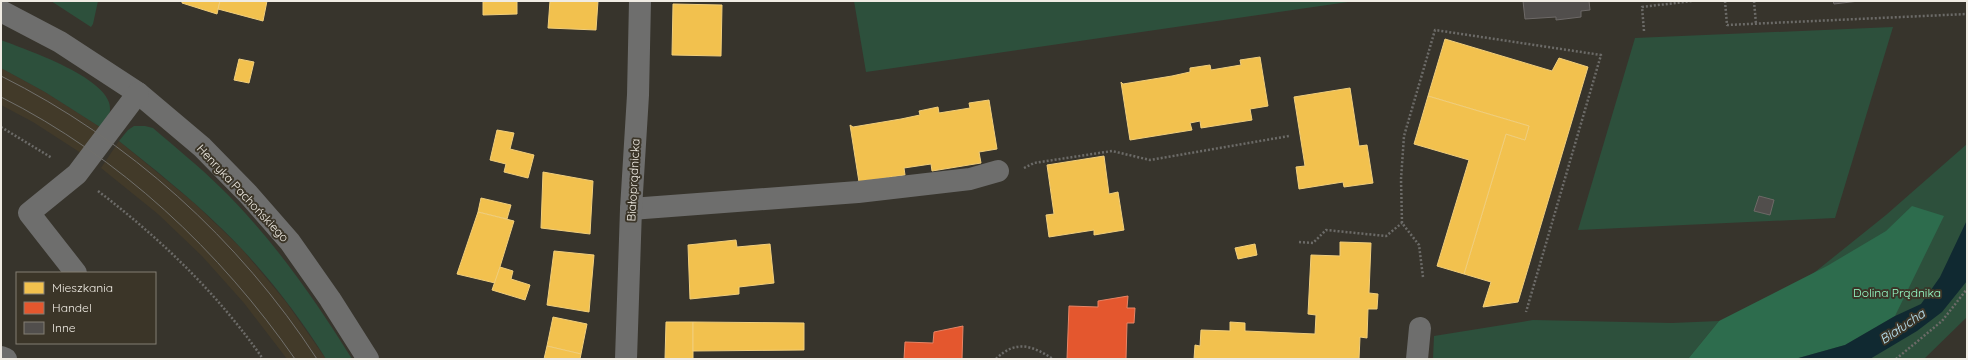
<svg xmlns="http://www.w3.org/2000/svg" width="1968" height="360" font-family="Quicksand,sans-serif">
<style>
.built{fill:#423a29}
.green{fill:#2d503c}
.forest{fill:#2d6c4d}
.water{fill:#102931}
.homes{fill:#f2c14e;stroke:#f1ce7b}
.shops{fill:#e4572e;stroke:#e88465}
.building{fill:#514e4c;stroke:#6d6967}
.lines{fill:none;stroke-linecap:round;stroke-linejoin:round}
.path{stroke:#6c6b68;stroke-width:2.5;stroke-dasharray:2 2;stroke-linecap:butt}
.minor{stroke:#6e6e6d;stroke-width:22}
.tram{stroke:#71706c;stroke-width:1}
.labels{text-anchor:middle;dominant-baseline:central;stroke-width:4;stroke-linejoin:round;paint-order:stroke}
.street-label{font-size:12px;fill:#f0ece4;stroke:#3b3528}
.park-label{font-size:12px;fill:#98fec8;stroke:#3b3528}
.water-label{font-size:13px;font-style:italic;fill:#bbe5f5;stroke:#3b3528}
</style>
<rect width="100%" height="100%" fill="#37342c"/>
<g class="built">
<path d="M1,68l44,24 55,35 -19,26 -48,-31 -32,-17z"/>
<path d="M119,141l74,61 48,46 45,54 40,57h-39l-43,-56 -42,-47 -44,-42 -57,-46z"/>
</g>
<g class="green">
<path d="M51,1h47l-5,23 -2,3z"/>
<path d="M854,1h501l-489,71z"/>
<path d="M1893,27l-58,191 -257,12 57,-192z"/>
<path d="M1,40c23,9 114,39 109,71 -1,6 -6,11 -10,16l-55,-35 -44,-24z"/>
<path d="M134,126h11l8,2c23,20 47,39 68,60 52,51 93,110 131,171h-26c-30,-48 -66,-94 -107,-133 -31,-30 -66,-58 -100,-85l9,-11z"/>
<path d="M1967,144v173l-43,42h-184l75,-87 71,-57z"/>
<path d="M1533,320l139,3 47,-2 -31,38h-255l1,-23z"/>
</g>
<path class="forest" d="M1912,206l32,10 -49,100 -50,29 -50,14h-107l31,-38 108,-55 59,-35z"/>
<path class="water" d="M1967,220v61l-25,31 -25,19 -47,28h-75l50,-14 50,-29 26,-12 19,-27z"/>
<g class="homes">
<path d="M182,1h38l-3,13 -35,-11z"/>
<path d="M220,1h47l-4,20 -45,-12z"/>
<path d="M483,1h34v13l-34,1z"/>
<path d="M550,1h48l-2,29 -48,-2z"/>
<path d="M673,4l49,1 -1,51 -49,-1z"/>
<path d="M1445,39l107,32 7,-13 29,9 -70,235 -35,5 8,-25 -27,-8 42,-140 19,6 4,-14 -101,-30z"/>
<path d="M1260,57l8,49 -18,3 2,11 -51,8 -1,-7 -10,2 2,7 -62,10 -9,-58 2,2 49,-8 18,-4v-4l20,-3 1,5 30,-5 -1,-5z"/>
<path d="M239,59l15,3 -5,21 -15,-3z"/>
<path d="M1350,88l9,58 8,-1 6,38 -29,4 -1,-5 -44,7 -3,-22 9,-1 -11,-69z"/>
<path d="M1428,96l101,30 -4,14 -19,-6 -42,140 -27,-8 32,-106 -55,-16z"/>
<path d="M989,100l8,49 -18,3 2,11 -49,8 -1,-7 -27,4 1,7 -46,7 -9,-57 3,2 48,-8 19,-4 -1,-4 19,-4 1,6 31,-5 -1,-5z"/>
<path d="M497,130l17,3 -4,16 24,6 -6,23 -24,-6 2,-8 -16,-4z"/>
<path d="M1104,156l5,38 9,-2 6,38 -30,5v-5l-45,7 -3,-22 8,-1 -7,-49z"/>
<path d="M543,172l50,9 -3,53 -49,-6z"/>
<path d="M481,198l30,7 -4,14 -29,-7z"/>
<path d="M478,212l36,9 -19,62 -38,-9z"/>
<path d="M736,240l1,7 33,-3 4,39 -35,4v7l-49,5 -2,-54z"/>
<path d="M1340,242l31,1 -2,50 9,1 -1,15h-9l-1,29 -7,-1 -1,22h-165l1,-14 5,1 1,-16 29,1v-9l15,1v8l70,3 1,-19 -8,-1 3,-59 29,1z"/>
<path d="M1255,244l2,11 -19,4 -3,-11z"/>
<path d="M554,251l40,4 -5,57 -42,-7z"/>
<path d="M500,267l13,4 -2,8 19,6 -5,15 -33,-10z"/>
<path d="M553,317l34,7 -6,30 -34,-8z"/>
<path d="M666,322h27v37h-28z"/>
<path d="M693,322l111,1v27l-111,1z"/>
<path d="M547,346l34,8 -1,5h-36z"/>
</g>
<g class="shops">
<path d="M1128,296l-1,12h8l-1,15h-7l-1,36h-59l2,-53 29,1v-6z"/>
<path d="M963,326l-1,33h-58l1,-17 28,1 1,-11z"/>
</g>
<g class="building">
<path d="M1523,1h66l1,9 -9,1v6l-25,3v-3l-31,2z"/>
<path d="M1833,1h26l-25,3z"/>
<path d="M1759,196l15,4 -4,15 -16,-4z"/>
</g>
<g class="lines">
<g class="path">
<path d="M1725,1l2,24 240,-11"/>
<path d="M1754,1l2,23"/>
<path d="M1644,31l-2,-24 50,-6"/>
<path d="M1,127l51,31"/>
<path d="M1024,168l10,-5 78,-12 38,9 139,-24"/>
<path d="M98,191c63,48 120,103 165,168"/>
<path d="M1299,242l14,1 13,-13 60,6 16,-13"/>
<path d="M1423,277l-4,-32 -17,-22 -1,-44 3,-43 31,-106 166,25 -75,257"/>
<path d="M996,359c20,-20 37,-13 57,0"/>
<path d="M1896,359l46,-38 25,-32"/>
</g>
<g class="minor">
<path d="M1,11l59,31 78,51 64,54 46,47 42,48 40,57 38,60"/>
<path d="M631,209l227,-17 112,-13 28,-8"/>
<path d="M76,273l-47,-60 48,-39 61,-81"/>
<path d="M1,357l5,2"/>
<path d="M626,359l5,-150 7,-114 2,-94"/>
<path d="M1417,359l3,-31"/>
</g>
<g class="tram">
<path d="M1,76c128,64 238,163 316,283"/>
<path d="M1,97c119,60 219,154 294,262"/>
</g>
</g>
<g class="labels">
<g class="street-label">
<text transform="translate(633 180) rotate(-87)">Białoprądnicka</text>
<text transform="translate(243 193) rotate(47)">Henryka Pachońskiego</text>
</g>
<g class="park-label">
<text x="1897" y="292">Dolina Prądnika</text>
</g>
<g class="water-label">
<text transform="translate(1902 326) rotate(-34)">Białucha</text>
</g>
</g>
<rect width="1968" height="360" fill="none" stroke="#f0ece4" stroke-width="4"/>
<rect x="16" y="272" width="140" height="72" fill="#3b3528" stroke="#837e73"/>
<rect x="24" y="282" width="20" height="12" fill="#f2c14e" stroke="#837e73"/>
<text x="52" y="292" font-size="12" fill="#f0ece4">Mieszkania</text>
<rect x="24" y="302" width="20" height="12" fill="#e4572e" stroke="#837e73"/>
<text x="52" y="312" font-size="12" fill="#f0ece4">Handel</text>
<rect x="24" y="322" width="20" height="12" fill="#514e4c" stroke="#837e73"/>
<text x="52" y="332" font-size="12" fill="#f0ece4">Inne</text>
</svg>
